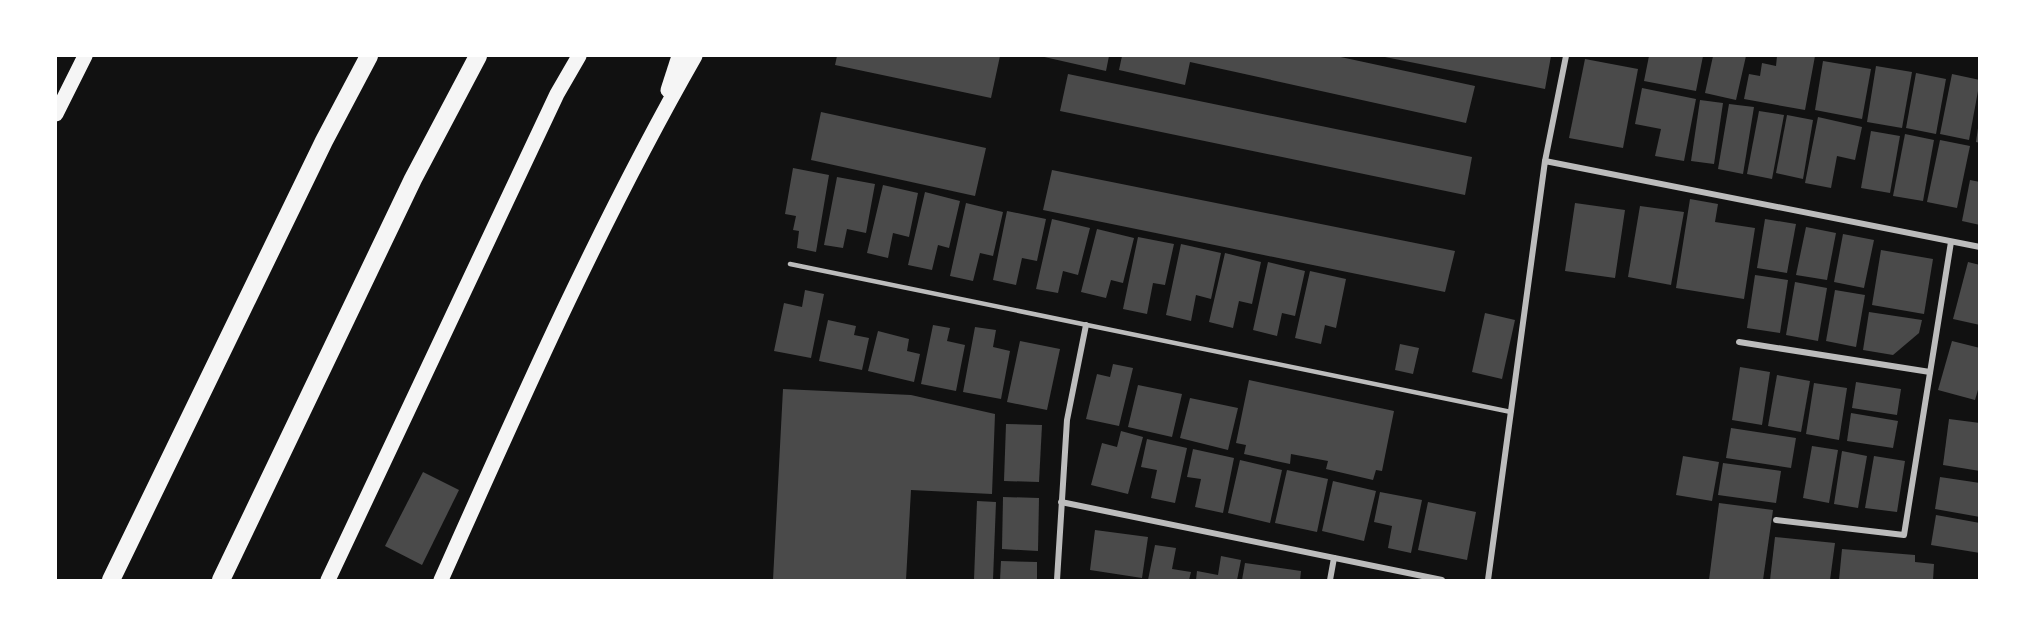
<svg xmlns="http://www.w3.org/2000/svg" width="2035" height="636" font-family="'Space Grotesk',sans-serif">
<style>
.building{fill:#4a4a4a}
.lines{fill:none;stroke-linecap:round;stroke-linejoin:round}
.service{stroke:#bcbcbc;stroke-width:4.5}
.minor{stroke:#bcbcbc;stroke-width:6}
.primary{stroke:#f5f5f5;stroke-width:15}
.motorway{stroke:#f5f5f5;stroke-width:18}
</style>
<rect width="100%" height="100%" fill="#111"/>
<g class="building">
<path d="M837,56h163l-9,42 -156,-33z"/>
<path d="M1040,56h69l-3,15z"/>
<path d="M1122,56h214l139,30 -9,37 -276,-61 -5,23 -66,-15z"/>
<path d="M1380,56h171l-6,33z"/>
<path d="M1649,56h54l-7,35 -52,-10z"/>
<path d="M1713,56h33l-10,44 -31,-7z"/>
<path d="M1777,56h38l-10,54 -61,-11 5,-25 11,2 2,-13 14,3z"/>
<path d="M1585,59l53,10 -15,79 -54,-10z"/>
<path d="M1823,61l48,8 -9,50 -47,-9z"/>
<path d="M1876,66l36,6 -10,56 -35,-6z"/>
<path d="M1916,73l30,6 -10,55 -30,-6z"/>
<path d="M1068,74l404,83 -7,38 -405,-84z"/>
<path d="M1952,74l28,6 -11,60 -29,-6z"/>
<path d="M1642,88l54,11 -12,62 -29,-5 6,-27 -26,-5z"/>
<path d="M1700,100l23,3 -9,61 -23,-3z"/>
<path d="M1729,104l25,3 -11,67 -25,-5z"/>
<path d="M1759,111l25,4 -12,64 -25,-5z"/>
<path d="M821,112l165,36 -11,48 -164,-36z"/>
<path d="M1787,115l26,5 -10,59 -27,-6z"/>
<path d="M1818,117l44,10 -7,33 -18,-4 -6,32 -26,-5z"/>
<path d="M1978,128h2v15l-4,-1z"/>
<path d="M1871,131l29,5 -10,57 -29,-5z"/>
<path d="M1905,134l29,6 -11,61 -30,-5z"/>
<path d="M1940,140l30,6 -13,62 -30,-6z"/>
<path d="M793,168l36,7 -13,77 -19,-4 2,-17 -6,-1 3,-14 -11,-2z"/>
<path d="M1052,170l403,81 -10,41 -402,-82z"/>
<path d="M837,177l38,7 -9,49 -19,-4 -4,19 -19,-3z"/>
<path d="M1970,180l10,2v43l-18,-4z"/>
<path d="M883,185l35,8 -9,44 -16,-4 -5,25 -21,-5z"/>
<path d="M925,192l35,9 -11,47 -11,-3 -6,25 -24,-5z"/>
<path d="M1690,199l28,5 -3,18 40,6 -11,71 -68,-11z"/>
<path d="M966,203l37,9 -10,44 -13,-3 -7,28 -23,-5z"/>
<path d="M1575,203l50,7 -10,68 -50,-7z"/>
<path d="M1640,206l44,6 -13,73 -43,-8z"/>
<path d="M1007,211l39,8 -9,42 -15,-3 -6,27 -23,-5z"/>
<path d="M1052,219l38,9 -12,47 -15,-4 -5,22 -22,-4z"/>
<path d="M1765,219l31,5 -9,49 -30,-5z"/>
<path d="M1806,227l30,6 -9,47 -31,-5z"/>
<path d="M1097,229l37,9 -11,45 -12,-3 -5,18 -25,-6z"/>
<path d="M1843,234l31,6 -10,48 -30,-6z"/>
<path d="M1138,237l36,7 -9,41 -12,-2 -6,31 -24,-5z"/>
<path d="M1181,244l40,9 -10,46 -15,-4 -5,26 -25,-6z"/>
<path d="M1881,250l52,9 -9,55 -52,-9z"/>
<path d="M1225,253l36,9 -9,42 -13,-3 -6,27 -24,-6z"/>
<path d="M1268,262l37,9 -10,45 -13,-3 -5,23 -24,-6z"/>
<path d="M1968,262l12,3v60l-27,-6z"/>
<path d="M1310,271l36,8 -10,49 -11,-3 -4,19 -26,-6z"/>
<path d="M1755,275l33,5 -8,53 -33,-5z"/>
<path d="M1795,282l32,6 -9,53 -32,-6z"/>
<path d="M805,290l19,4 -13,64 -37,-7 10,-48 18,4z"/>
<path d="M1835,290l30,5 -9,52 -30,-6z"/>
<path d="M1869,312l53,8 -3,13 -26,22 -30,-5z"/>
<path d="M1485,313l30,7 -13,59 -30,-7z"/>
<path d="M828,320l28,6 -2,9 15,3 -7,32 -43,-9z"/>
<path d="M933,325l17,3 -3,13 18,4 -9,46 -35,-7z"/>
<path d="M975,327l21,3 -3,17 17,4 -9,48 -38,-7z"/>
<path d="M878,331l31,8 -2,12 13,3 -6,28 -46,-11z"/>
<path d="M1020,341l40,8 -13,61 -40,-8z"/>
<path d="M1952,341l28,7v35l-5,17 -37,-10z"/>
<path d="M1400,344l19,4 -6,26 -18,-4z"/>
<path d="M1113,364l20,4 -14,58 -33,-7 11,-45 13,3z"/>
<path d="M1740,367l30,5 -8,53 -30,-5z"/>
<path d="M1777,375l33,6 -9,51 -33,-6z"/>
<path d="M1249,380l145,31 -12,60 -6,-1 -3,10 -47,-11 2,-8 -37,-7 -1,10 -46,-10 2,-9 -10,-2z"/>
<path d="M1856,382l45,7 -4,26 -45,-7z"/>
<path d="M1814,383l33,5 -8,52 -33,-6z"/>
<path d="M1138,385l44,9 -10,43 -44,-10z"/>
<path d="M783,389l128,6 84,19 -3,80 -81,-4 -5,90h-133z"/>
<path d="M1190,398l48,10 -10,42 -48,-12z"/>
<path d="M1851,413l47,8 -5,27 -46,-7z"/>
<path d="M1949,419l31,4v48l-37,-6z"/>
<path d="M1006,424l36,1 -3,57 -35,-1z"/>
<path d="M1731,428l65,10 -5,30 -65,-10z"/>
<path d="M1121,431l22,6 -15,57 -37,-9 11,-42 15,4z"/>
<path d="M1147,439l40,9 -12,55 -24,-5 6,-28 -16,-3z"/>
<path d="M1812,446l26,4 -9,53 -26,-5z"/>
<path d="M1193,449l41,9 -11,55 -28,-6 6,-28 -14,-2z"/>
<path d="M1842,451l25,5 -9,52 -24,-4z"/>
<path d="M1683,456l36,6 -7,39 -36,-6z"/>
<path d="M1874,456l31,5 -8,51 -32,-4z"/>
<path d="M1240,460l42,10 -12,53 -42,-10z"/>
<path d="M1723,463l58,8 -5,32 -58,-8z"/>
<path d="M1287,470l41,9 -11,53 -42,-9z"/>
<path d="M423,472l36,18 -37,75 -37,-19z"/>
<path d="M1940,477l40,6v34l-45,-8z"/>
<path d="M1333,481l43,10 -12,50 -42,-10z"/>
<path d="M1380,492l42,8 -11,53 -23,-5 4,-22 -18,-4z"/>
<path d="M1003,497l36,1 -1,53 -36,-2z"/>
<path d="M977,501l19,1 -3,78h-19z"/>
<path d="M1428,502l48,10 -9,48 -49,-10z"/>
<path d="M1719,503l54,7 -10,70h-54z"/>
<path d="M1936,515l44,8v30l-49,-8z"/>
<path d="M1095,530l53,7 -6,41 -52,-8z"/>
<path d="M1775,537l60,6 -5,37h-60z"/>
<path d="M1155,545l21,3 -4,21 19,3 -2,8h-41z"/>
<path d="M1842,549l73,6v7l19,2 -1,16h-94z"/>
<path d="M1221,556l20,4 -4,20h-41l1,-9 21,4z"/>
<path d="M1001,561l36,1v18h-37z"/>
<path d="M1245,563l56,8 -1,9h-58z"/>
</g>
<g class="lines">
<path class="service" d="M790,264l721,148"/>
<g class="minor">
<path d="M1545,161l21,-105"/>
<path d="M1739,342l191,30"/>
<path d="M1061,502l381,78"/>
<path d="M1776,520l128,15 47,-293"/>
<path d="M1057,580l10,-160 19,-95"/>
<path d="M1330,580l4,-22"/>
<path d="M1488,580l57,-419 435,86"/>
</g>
<g class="primary">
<path d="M668,90l11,-34"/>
<path d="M56,114l29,-58"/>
<path d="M328,580l229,-486 22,-38"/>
<path d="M441,580c79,-177 158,-356 254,-524"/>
</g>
<g class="motorway">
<path d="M111,580l213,-439 45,-85"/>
<path d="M221,580l192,-401 65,-123"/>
</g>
</g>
<rect width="2035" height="636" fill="none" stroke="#ffffff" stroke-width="114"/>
</svg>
